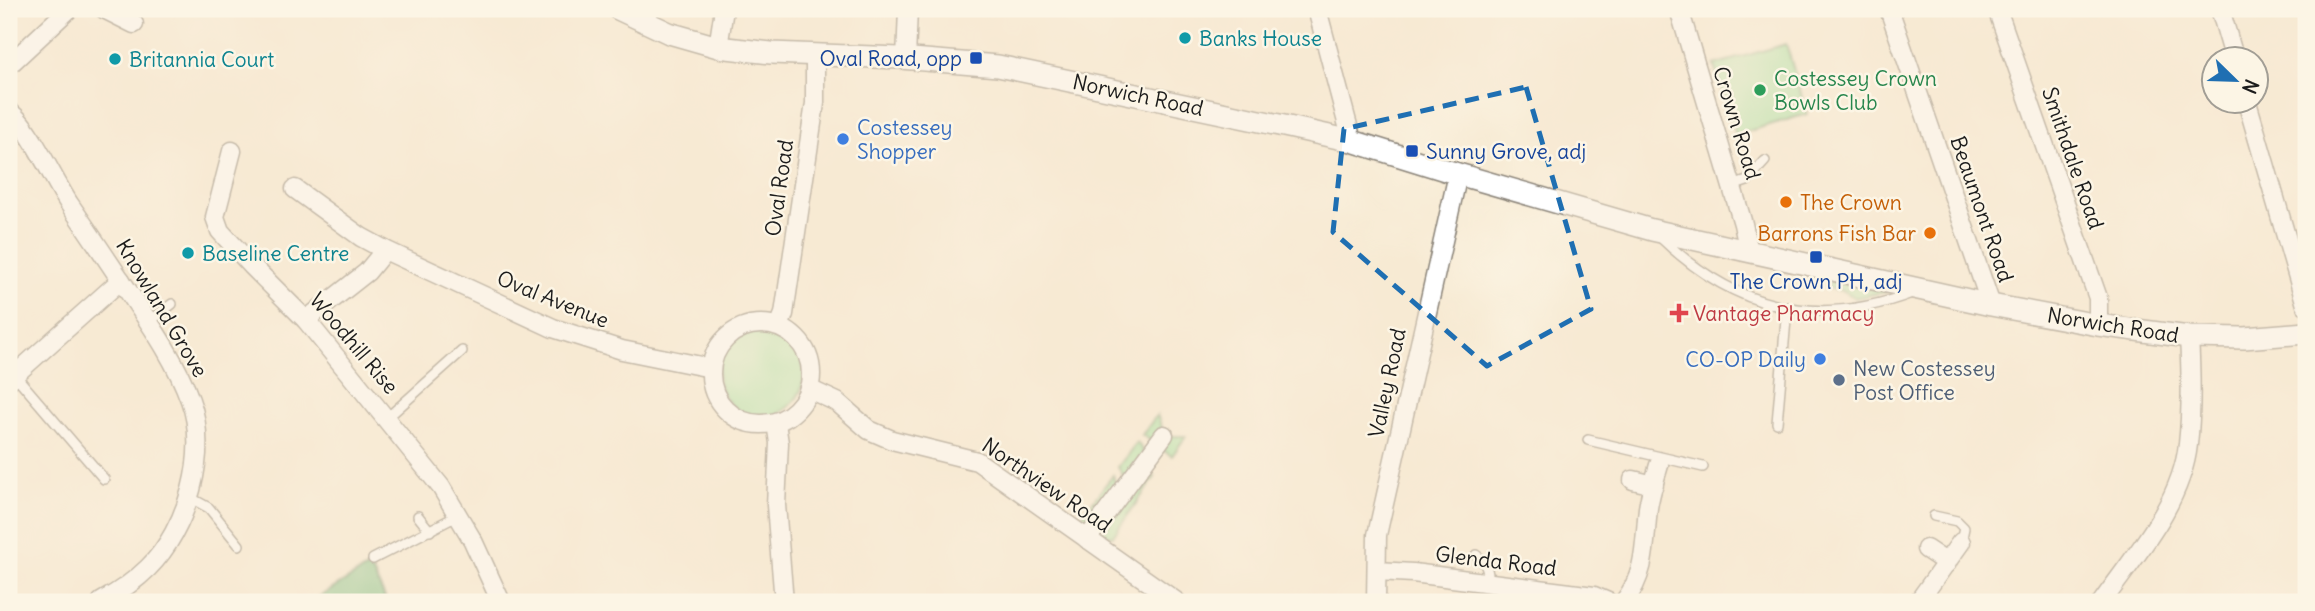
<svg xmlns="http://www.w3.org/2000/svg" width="2315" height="611" font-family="Delius,sans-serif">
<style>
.green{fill:#97df99;stroke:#5a7e5a;stroke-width:2}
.forest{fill:#79be81;stroke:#4a6d4e;stroke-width:2}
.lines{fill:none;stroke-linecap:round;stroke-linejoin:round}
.service-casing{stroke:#8a8378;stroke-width:12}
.minor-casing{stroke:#8a8378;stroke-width:21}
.tertiary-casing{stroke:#8a8378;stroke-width:24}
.service{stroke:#fff;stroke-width:9}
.minor{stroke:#fff;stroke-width:18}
.tertiary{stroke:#fff;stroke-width:21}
.marked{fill:none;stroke:#1f6fb2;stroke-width:5;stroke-dasharray:14 9;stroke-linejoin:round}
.culture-dot{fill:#0f9aa8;stroke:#fcf5e5;stroke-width:2.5}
.transit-dot{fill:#1a4fb4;stroke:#fcf5e5;stroke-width:2.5}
.leisure-dot{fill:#2e9e5b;stroke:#fcf5e5;stroke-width:2.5}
.shop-dot{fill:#3f7fe0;stroke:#fcf5e5;stroke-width:2.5}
.food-dot{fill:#e8710a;stroke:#fcf5e5;stroke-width:2.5}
.health-dot{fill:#e0444e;stroke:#fcf5e5;stroke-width:2.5}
.service-dot{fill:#5c6f8a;stroke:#fcf5e5;stroke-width:2.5}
.labels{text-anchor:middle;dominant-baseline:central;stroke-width:5;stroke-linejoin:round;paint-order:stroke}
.culture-label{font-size:21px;fill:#0d838f;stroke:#fcf5e5;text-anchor:start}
.transit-label{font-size:21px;fill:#164399;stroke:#fcf5e5;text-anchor:end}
.leisure-label{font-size:21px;fill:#27864d;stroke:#fcf5e5;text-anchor:start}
.street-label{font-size:21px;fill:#1c1c1c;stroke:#fcf5e5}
.shop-label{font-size:21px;fill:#366cbe;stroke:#fcf5e5;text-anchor:start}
.food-label{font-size:21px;fill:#c56008;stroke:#fcf5e5;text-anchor:start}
.health-label{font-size:21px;fill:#be3a42;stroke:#fcf5e5;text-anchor:start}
.service-label{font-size:21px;fill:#4e5e75;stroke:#fcf5e5;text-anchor:start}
</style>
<rect width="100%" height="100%" fill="#fcf5e5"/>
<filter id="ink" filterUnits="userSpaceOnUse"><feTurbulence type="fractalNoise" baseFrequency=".0143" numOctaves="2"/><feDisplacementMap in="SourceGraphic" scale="14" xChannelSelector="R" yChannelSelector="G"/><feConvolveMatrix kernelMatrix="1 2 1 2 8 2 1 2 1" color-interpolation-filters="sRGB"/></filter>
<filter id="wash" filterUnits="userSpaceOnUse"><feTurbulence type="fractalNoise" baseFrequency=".00686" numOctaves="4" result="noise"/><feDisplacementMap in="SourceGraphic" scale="28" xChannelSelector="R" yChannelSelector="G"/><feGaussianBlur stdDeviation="1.57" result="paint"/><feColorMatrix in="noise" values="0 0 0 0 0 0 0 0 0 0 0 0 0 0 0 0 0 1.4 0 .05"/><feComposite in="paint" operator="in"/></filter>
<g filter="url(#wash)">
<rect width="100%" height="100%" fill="#f7ead3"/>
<g class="green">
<path d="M1786,44l21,70 -72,21 -21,-70z"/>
<path d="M1828,281l63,10 -36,7 -11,-7 -18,-3z"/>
<circle cx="761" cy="374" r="43"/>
<path d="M1157,415l5,13 -9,14 -11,-7z"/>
<path d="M1171,436h15l-14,20 -11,-7z"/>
<path d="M1137,442l7,11 -19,26 -7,-12z"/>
<path d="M1146,471l9,6 -42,59 -9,-1v-6z"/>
<path d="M1113,475l4,14c-9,11 -17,29 -32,30l-2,-5z"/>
</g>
<path class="forest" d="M370,566l17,36h-76z"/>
</g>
<g filter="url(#ink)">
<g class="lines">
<defs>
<g id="service">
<path d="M1732,186l15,-5 18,-20"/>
<path d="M1659,236c74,72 155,94 253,57"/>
<path d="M149,322l23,-18"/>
<path d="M15,375l89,104"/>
<path d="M387,418l75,-67"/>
<path d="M1777,423l10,-115"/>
<path d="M1588,440l115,27"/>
<path d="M189,497l20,11 30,37"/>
<path d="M418,516l12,15"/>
<path d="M1934,516l23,5 7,7 -3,14"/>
<path d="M1476,555c11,8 12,15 13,28"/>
<path d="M373,559l86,-44"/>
</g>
<g id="minor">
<path d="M104,9l30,15"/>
<path d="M1317,9l35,132"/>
<path d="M1679,9l64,215 6,28"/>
<path d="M1889,9l102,296"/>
<path d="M1997,9l101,289v27"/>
<path d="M2220,9l15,51"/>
<path d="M718,47l6,-38"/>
<path d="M906,59l2,-50"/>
<path d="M9,65l60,-56"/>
<path d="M2247,102l59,203"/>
<path d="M9,112c18,9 47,73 61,93 18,26 36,53 54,80 24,36 51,73 66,115 20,52 -3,130 -42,168 -14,14 -31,25 -47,34"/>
<path d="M232,151l-17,66 5,14 32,35 54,54 135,167 32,54 28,61"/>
<path d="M295,189l66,48 24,13 168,78 69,22 89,18"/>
<path d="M306,320l61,-48 18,-22"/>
<circle cx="761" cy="374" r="50"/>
<path d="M779,326l5,-12 31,-211v-47"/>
<path d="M9,380l112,-100"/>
<path d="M809,389l28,13 32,28 23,10 85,21 200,141"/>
<path d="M776,423l3,20 -3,62 8,97"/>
<path d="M1633,480l21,5"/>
<path d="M1087,539l77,-104"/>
<path d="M1926,549l21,14"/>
<path d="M1377,571l36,2 181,23 14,6"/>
<path d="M1376,602l1,-67 81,-361"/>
<path d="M1624,602c23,-30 20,-58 24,-94 2,-14 7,-29 11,-43"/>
<path d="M1918,602l43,-60"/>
<path d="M2102,602c33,-47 80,-99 86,-158 4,-35 3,-72 1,-107"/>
</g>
<path id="tertiary" d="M618,9l51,24 49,14 53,6 129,5 98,8 286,60 68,15 106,33 194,56 339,75 107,20 91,12 55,1 62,-5"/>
</defs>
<use href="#service" class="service-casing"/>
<use href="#minor" class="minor-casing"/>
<use href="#tertiary" class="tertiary-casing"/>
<use href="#service" class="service"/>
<use href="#minor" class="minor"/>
<use href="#tertiary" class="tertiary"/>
</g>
</g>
<path d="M0 0H2315V611H0ZM1526,87l65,222 -104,57 -154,-134 11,-103z" fill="#f7ead3" fill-opacity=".55" fill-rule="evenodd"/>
<path class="marked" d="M1526,87l65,222 -104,57 -154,-134 11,-103z"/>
<g class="culture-dot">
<circle cx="1185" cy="38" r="7"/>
<circle cx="115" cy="59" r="7"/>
<circle cx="188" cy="253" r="7"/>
</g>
<g class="transit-dot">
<rect x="969" y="51" width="14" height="14" rx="3.5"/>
<rect x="1405" y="144" width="14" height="14" rx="3.5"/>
<rect x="1809" y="250" width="14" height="14" rx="3.5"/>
</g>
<circle class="leisure-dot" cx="1760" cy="90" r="7"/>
<g class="shop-dot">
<circle cx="843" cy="139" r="7"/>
<circle cx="1820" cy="359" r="7"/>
</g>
<g class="food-dot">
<circle cx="1786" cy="202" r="7"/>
<circle cx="1930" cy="233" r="7"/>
</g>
<path class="health-dot" d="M1675.5 302.5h7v7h7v7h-7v7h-7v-7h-7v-7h7z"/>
<circle class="service-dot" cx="1839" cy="380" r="7"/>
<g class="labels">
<g class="culture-label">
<text x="1199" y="38">Banks House</text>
<text x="129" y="59">Britannia Court</text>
<text x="202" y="253">Baseline Centre</text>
</g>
<g class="transit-label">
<text x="962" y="58">Oval Road, opp</text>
<text x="1426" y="151" text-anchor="start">Sunny Grove, adj</text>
<text x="1816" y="281" text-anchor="middle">The Crown PH, adj</text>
</g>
<g class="leisure-label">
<text x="1774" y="78">Costessey Crown<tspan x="1774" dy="24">Bowls Club</tspan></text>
</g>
<g class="street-label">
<text transform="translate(1138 95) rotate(12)">Norwich Road</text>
<text transform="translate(1737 123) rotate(73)">Crown Road</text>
<text transform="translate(2073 158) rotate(71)">Smithdale Road</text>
<text transform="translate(779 188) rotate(-82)">Oval Road</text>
<text transform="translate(1982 209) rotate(71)">Beaumont Road</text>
<text transform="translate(553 299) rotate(22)">Oval Avenue</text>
<text transform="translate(162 308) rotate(59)">Knowland Grove</text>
<text transform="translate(2113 325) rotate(9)">Norwich Road</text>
<text transform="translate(354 343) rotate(50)">Woodhill Rise</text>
<text transform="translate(1387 383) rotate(-78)">Valley Road</text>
<text transform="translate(1047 485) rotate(34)">Northview Road</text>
<text transform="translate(1496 561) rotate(7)">Glenda Road</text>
</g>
<g class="shop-label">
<text x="857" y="127">Costessey<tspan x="857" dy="24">Shopper</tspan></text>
<text x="1806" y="359" text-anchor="end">CO-OP Daily</text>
</g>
<g class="food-label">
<text x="1800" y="202">The Crown</text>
<text x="1916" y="233" text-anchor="end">Barrons Fish Bar</text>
</g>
<g class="health-label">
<text x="1693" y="313">Vantage Pharmacy</text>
</g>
<g class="service-label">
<text x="1853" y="368">New Costessey<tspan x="1853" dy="24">Post Office</tspan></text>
</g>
</g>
<rect width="2315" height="611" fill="none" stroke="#fcf5e5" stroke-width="35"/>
<g transform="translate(2235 80) rotate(113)"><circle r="33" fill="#fcf5e5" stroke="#a29e95" stroke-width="2"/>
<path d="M0-5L12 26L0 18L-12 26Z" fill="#1f6fb2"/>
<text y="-10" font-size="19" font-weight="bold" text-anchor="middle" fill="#1c1c1c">N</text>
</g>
</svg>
